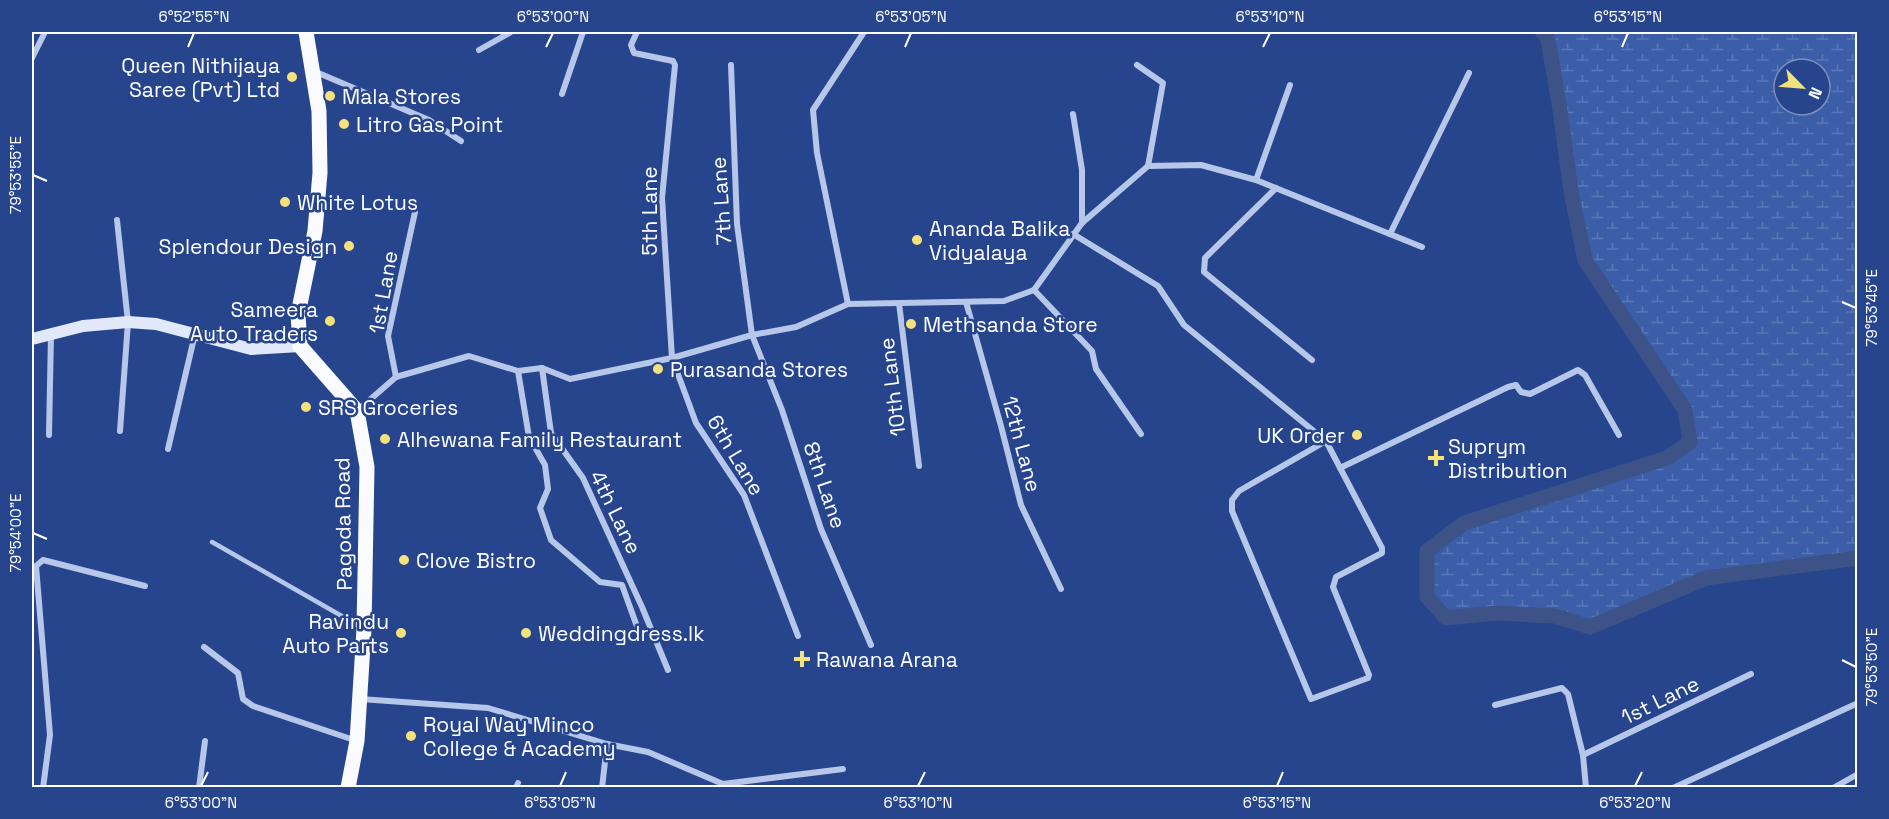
<svg xmlns="http://www.w3.org/2000/svg" width="1889" height="819" font-family="'Space Grotesk',sans-serif">
<style>
.wetland{fill:url(#wetland-marsh);fill-rule:evenodd}
.lines{fill:none;stroke-linecap:round;stroke-linejoin:round}
.canal{stroke:#3d5387;stroke-width:15}
.lane{stroke:#b7c7ea;stroke-width:4.5}
.street{stroke:#b7c7ea;stroke-width:6}
.secondary{stroke:#e1e8f9;stroke-width:12}
.primary{stroke:#fafbff;stroke-width:15}
.ticks{fill:none;stroke:#fff;stroke-width:2}
.poi-dot{fill:#f3e17c;stroke:#27458d;stroke-width:2}
.labels{text-anchor:middle;dominant-baseline:central;stroke-width:5;stroke-linejoin:round;paint-order:stroke}
.poi-label{font-size:21px;fill:#fff;stroke:#27458d;text-anchor:start}
.street-label{font-size:21px;fill:#fff;stroke:#27458d}
.neatline{fill:none;stroke:#fff;stroke-width:2}
.ticks-label{font-size:15px;text-anchor:middle;fill:#fff}
</style>
<defs>
<pattern id="wetland-marsh" width="20" height="14" patternUnits="userSpaceOnUse" patternTransform="scale(1.5)"><rect width="20" height="14" fill="#3c5ea9"/><path d="M1 5h8M5 5V1M11 12h8M15 12V8" fill="none" stroke="#5976b6"/></pattern>
</defs>
<rect width="100%" height="100%" fill="#27458d"/>
<path class="wetland" d="M1542,32h315v526l-151,20 -116,49 -35,-11 -58,-3 -51,5 -19,-21v-46l37,-28 203,-65 23,-17 -5,-31 -100,-150 -14,-68 -11,-82 -13,-75zM1784,69h36v36h-36z"/>
<g class="lines">
<path class="canal" d="M1542,32l5,2 13,76 11,82 14,68 100,150 5,32 -23,16 -203,65 -37,28v46l19,21 51,-5 58,3 35,11 116,-49 152,-20"/>
<path class="lane" d="M212,542l149,85"/>
<g class="street">
<path d="M637,32l-6,13 3,8 39,8 2,4 -13,133 10,160 24,65 48,72 54,141"/>
<path d="M479,50l32,-18"/>
<path d="M32,58l13,-26"/>
<path d="M731,65l6,159 15,111 30,75 39,119 50,116"/>
<path d="M1137,65l26,18 -15,83"/>
<path d="M316,72l113,48 32,21"/>
<path d="M562,94l21,-62"/>
<path d="M1073,114l9,56v53"/>
<path d="M1256,180l34,-95"/>
<path d="M1276,188l-71,70 -1,14 108,88"/>
<path d="M117,220l11,102 -8,109"/>
<path d="M1073,234l85,52 26,39 142,116 56,107v5l-46,24 -3,10 36,88 -1,3 -57,21 -79,-188v-11l7,-9 87,-50"/>
<path d="M1390,234l79,-161"/>
<path d="M1034,290l58,61 4,18 45,65"/>
<path d="M966,302l35,124 20,79 40,84"/>
<path d="M899,303l20,163"/>
<path d="M848,304l-31,-151 -4,-43 51,-78"/>
<path d="M542,368l9,65 32,45 59,129 26,63"/>
<path d="M518,371l11,66 16,28 3,24 -8,19 11,32 49,42 22,3 17,47"/>
<path d="M396,377l-8,-41 27,-124"/>
<path d="M357,411l39,-34 73,-21 49,15 24,-3 28,11 102,-21 80,-23 44,-8 52,-23 156,-3 30,-11 48,-67 66,-57 53,-1 55,15 166,67"/>
<path d="M49,435l2,-100"/>
<path d="M168,449l27,-115"/>
<path d="M1340,468l168,-81 8,-2 5,7 9,2 48,-24 7,5 34,60"/>
<path d="M204,647l34,26 5,26 10,7 104,35"/>
<path d="M360,699l128,9 119,36 41,8 75,32 120,-15"/>
<path d="M1495,705l67,-17 6,6 15,61 3,33"/>
<path d="M1583,755l168,-81"/>
<path d="M43,788l7,-53 -14,-169 7,-6 102,26"/>
<path d="M199,788l6,-47"/>
<path d="M516,788l2,-5"/>
<path d="M602,788l5,-44"/>
<path d="M1673,788l185,-85"/>
<path d="M1833,788l25,-14"/>
</g>
<path class="secondary" d="M32,339l51,-13 45,-4 28,2 95,25 49,-3"/>
<path class="primary" d="M306,32l13,79 1,62 -5,58 -17,83 2,32 57,65 10,56 -3,162 -7,112 -9,47"/>
</g>
<path class="ticks" d="M188,47l6,-14M546,47l7,-14M905,47l6,-14M1263,47l7,-14M1622,47l6,-14M33,175l14,6M1842,302l14,6M33,533l14,6M1842,660l14,7M201,786l7,-14M560,786l6,-14M918,786l7,-14M1277,786l6,-14M1635,786l7,-14"/>
<g class="poi-dot">
<circle cx="292" cy="77" r="6"/>
<circle cx="330" cy="96" r="6"/>
<circle cx="344" cy="124" r="6"/>
<circle cx="285" cy="202" r="6"/>
<circle cx="917" cy="240" r="6"/>
<circle cx="349" cy="246" r="6"/>
<circle cx="330" cy="321" r="6"/>
<circle cx="911" cy="324" r="6"/>
<circle cx="658" cy="369" r="6"/>
<circle cx="306" cy="407" r="6"/>
<circle cx="1357" cy="435" r="6"/>
<circle cx="385" cy="439" r="6"/>
<path d="M1433 449h6v6h6v6h-6v6h-6v-6h-6v-6h6z"/>
<circle cx="404" cy="560" r="6"/>
<circle cx="401" cy="633" r="6"/>
<circle cx="526" cy="633" r="6"/>
<path d="M799 650h6v6h6v6h-6v6h-6v-6h-6v-6h6z"/>
<circle cx="411" cy="736" r="6"/>
</g>
<g class="labels">
<g class="poi-label">
<text x="280" y="65" text-anchor="end">Queen Nithijaya<tspan x="280" dy="24">Saree (Pvt) Ltd</tspan></text>
<text x="342" y="96">Mala Stores</text>
<text x="356" y="124">Litro Gas Point</text>
<text x="297" y="202">White Lotus</text>
<text x="929" y="228">Ananda Balika<tspan x="929" dy="24">Vidyalaya</tspan></text>
<text x="337" y="246" text-anchor="end">Splendour Design</text>
<text x="318" y="309" text-anchor="end">Sameera<tspan x="318" dy="24">Auto Traders</tspan></text>
<text x="923" y="324">Methsanda Store</text>
<text x="670" y="369">Purasanda Stores</text>
<text x="318" y="407">SRS Groceries</text>
<text x="1345" y="435" text-anchor="end">UK Order</text>
<text x="397" y="439">Alhewana Family Restaurant</text>
<text x="1448" y="446">Suprym<tspan x="1448" dy="24">Distribution</tspan></text>
<text x="416" y="560">Clove Bistro</text>
<text x="389" y="621" text-anchor="end">Ravindu<tspan x="389" dy="24">Auto Parts</tspan></text>
<text x="538" y="633">Weddingdress.lk</text>
<text x="816" y="659">Rawana Arana</text>
<text x="423" y="724">Royal Way Minco<tspan x="423" dy="24">College &amp; Academy</tspan></text>
</g>
<g class="street-label">
<text transform="translate(721 201) rotate(-94)">7th Lane</text>
<text transform="translate(649 211) rotate(-90)">5th Lane</text>
<text transform="translate(383 292) rotate(-80)">1st Lane</text>
<text transform="translate(892 387) rotate(-97)">10th Lane</text>
<text transform="translate(1022 444) rotate(75)">12th Lane</text>
<text transform="translate(736 455) rotate(59)">6th Lane</text>
<text transform="translate(825 485) rotate(71)">8th Lane</text>
<text transform="translate(616 512) rotate(64)">4th Lane</text>
<text transform="translate(343 524) rotate(-91)">Pagoda Road</text>
<text transform="translate(1660 700) rotate(-26)">1st Lane</text>
</g>
</g>
<rect width="1889" height="819" fill="none" stroke="#27458d" stroke-width="66"/>
<g transform="translate(1802 87) rotate(115)"><circle r="28" fill="#27458d" stroke="#7d8fbb" stroke-width="1.5"/>
<path d="M0-4.5L10 22L0 15L-10 22Z" fill="#f3e17c"/>
<text y="-9" font-size="16" font-weight="bold" text-anchor="middle" fill="#ffffff">N</text>
</g>
<rect x="33" y="33" width="1823" height="753" class="neatline"/>
<g class="ticks-label">
<text x="194" y="22">6°52'55"N</text>
<text x="553" y="22">6°53'00"N</text>
<text x="911" y="22">6°53'05"N</text>
<text x="1270" y="22">6°53'10"N</text>
<text x="1628" y="22">6°53'15"N</text>
<text transform="translate(16 175) rotate(-90)" y="5">79°53'55"E</text>
<text transform="translate(1872 308) rotate(-90)" y="5">79°53'45"E</text>
<text transform="translate(16 533) rotate(-90)" y="5">79°54'00"E</text>
<text transform="translate(1872 667) rotate(-90)" y="5">79°53'50"E</text>
<text x="201" y="808">6°53'00"N</text>
<text x="560" y="808">6°53'05"N</text>
<text x="918" y="808">6°53'10"N</text>
<text x="1277" y="808">6°53'15"N</text>
<text x="1635" y="808">6°53'20"N</text>
</g>
</svg>
